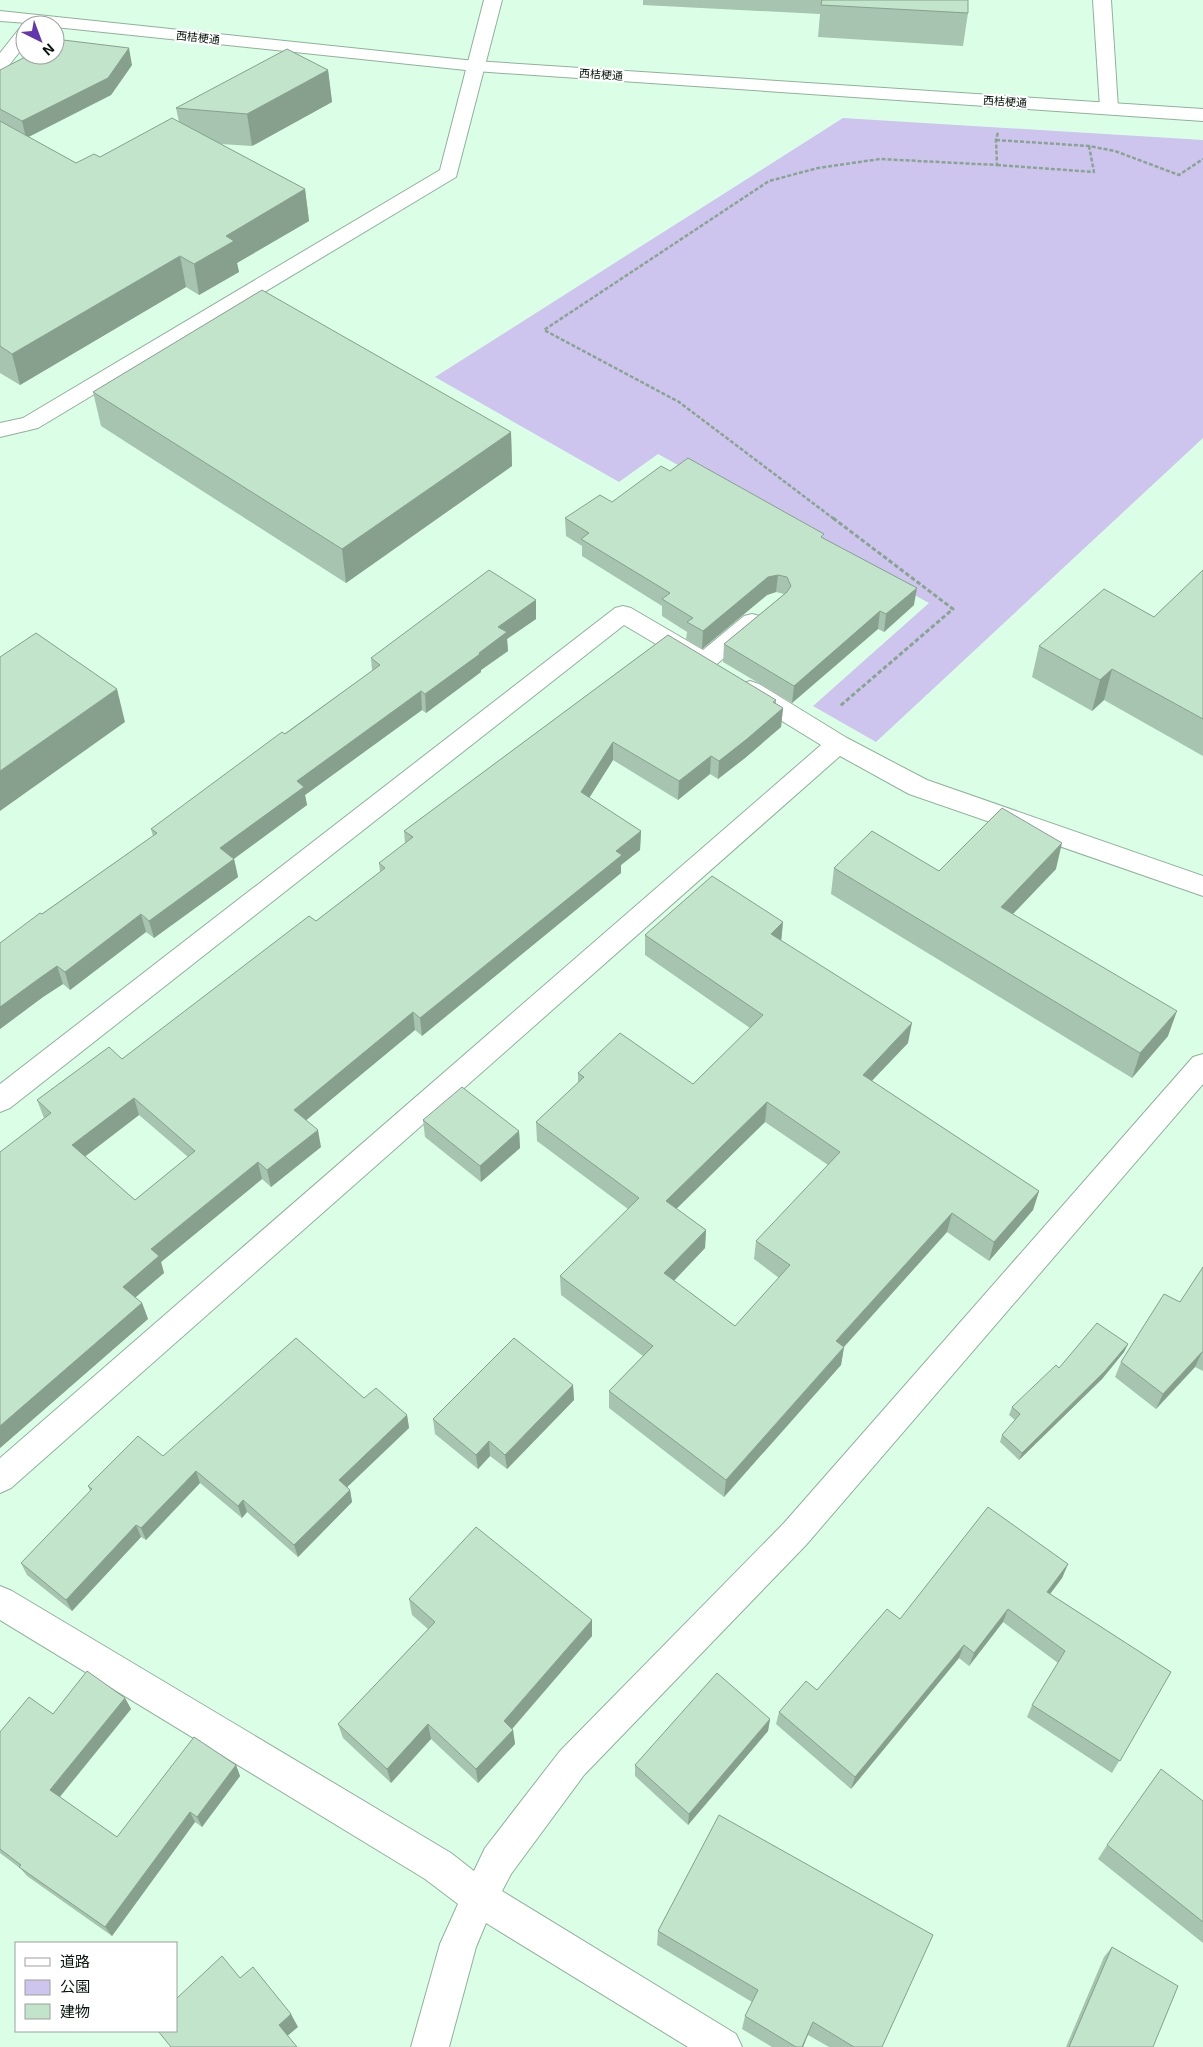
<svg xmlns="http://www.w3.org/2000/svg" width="1203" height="2047" font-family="'Exo 2','Noto Sans JP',sans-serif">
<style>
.green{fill:#cec5ee}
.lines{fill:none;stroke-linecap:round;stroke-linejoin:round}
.street-casing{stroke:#90b19a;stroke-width:2}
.secondary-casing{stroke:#90b19a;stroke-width:2}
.path-far1{stroke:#89a491;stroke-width:2.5;stroke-dasharray:4 2;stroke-linecap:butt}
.path{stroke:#89a491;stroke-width:3;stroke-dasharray:4.5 2.5;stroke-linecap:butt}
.street{fill:#fff;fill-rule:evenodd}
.secondary{fill:#fff;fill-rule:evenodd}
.wall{fill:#a6c4af;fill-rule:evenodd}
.shaded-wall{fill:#87a08e}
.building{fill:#c1e4cb;stroke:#87a08e;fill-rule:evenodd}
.labels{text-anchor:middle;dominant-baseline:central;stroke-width:4.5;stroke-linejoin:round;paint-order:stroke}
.far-street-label{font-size:11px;fill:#09160d;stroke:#fff}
</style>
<rect width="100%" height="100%" fill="#dbffe6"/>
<path class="green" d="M843,118l360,22v298l-327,304 -63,-36 116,-103 -271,-149 -39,28 -184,-105z"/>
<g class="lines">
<defs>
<g id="street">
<path d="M484,0h18l-46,177 -418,251 -38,9v-14l23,-5 417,-248z"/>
<path d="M1093,0h18l7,108 -2,4h-14l-2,-4z"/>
<path d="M25,28v17l-19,24 -6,1v-17l19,-24z"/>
<path d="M623,606l8,2 72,42 41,-34 8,-2 8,2 4,6 -4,6 -48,40 -8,2 -8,-2 -3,-4 -7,-2 -62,-37 -614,483 -10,4v-28l615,-476z"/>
<path d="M750,681l9,3 88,54 80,42 276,96v20l-294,-102 -69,-38 -829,732 -11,5v-35l821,-713 -80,-49 -3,-6 3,-6z"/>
<path d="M1203,1054v30l-397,461 -222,230 -73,99 -9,17 234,143 6,13h-54l-202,-124 -10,24 -27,100h-38l29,-103 18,-40 -33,-25 -425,-259v-34l12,5 439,262 23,18 11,-23 75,-97 224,-228 409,-466z"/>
</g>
<path id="secondary" d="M0,11l475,50 728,48v12l-728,-50 -420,-44v-2l-55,-4z"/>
</defs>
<use href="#street" class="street-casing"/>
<use href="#secondary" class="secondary-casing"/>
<g class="path-far1">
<path d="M996,140l93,6 26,5 64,24 24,-16"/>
<path d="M997,165l97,7 -5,-26"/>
<path d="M834,519l-155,-117 -135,-72 225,-149 49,-13 62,-9 117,6 -1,-25 2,-8"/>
</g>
<path class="path" d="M833,518l120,91 -113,97"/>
<use href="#street" class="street"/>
<use href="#secondary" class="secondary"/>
</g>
<g class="wall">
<path d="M643,0h325v13l-5,33 -145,-9 2,-23 -177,-9z"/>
<path d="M132,65l-21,30 -82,42 47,26 24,-6 79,-35 -3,-14 152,-38 4,32 -80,44 -32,-2 85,45 4,32 -72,42 2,9 -40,23 -13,-8 -166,98 -20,-12v-303z"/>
<path d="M93,392l418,40 1,34 -166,117 -245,-157z"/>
<path d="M670,471l154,67 90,67 -30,27 -6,-3 -86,74 -69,-41 1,-18 60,-50 -8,-2 -9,3 -65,54 -16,-10 1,-7 -25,-16v-10l-80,-50v-10l-16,-10 -1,-18 47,-16z"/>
<path d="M1203,570v186l-99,-56 -12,11 -60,-34 7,-31 115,-29z"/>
<path d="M536,600v19l-29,20 1,12 -27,19v2l-55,41 -4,-3 -117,85 2,10 -73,54 4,18 -84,61 -8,-6 -76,58 -7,-6 -20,13 -43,32v-86l153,-107 -2,-7 221,-158 -1,-13z"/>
<path d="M668,635l115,73 -2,19 -36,31 -27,21 -8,-5 -32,26 -65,-40 -24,38 52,33 -1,19 -19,15v8l-199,163 -7,-6 -109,90 15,27 -50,40 -9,-8 -101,83 3,11 -29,24 7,6 6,16 -148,129 44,-330 -7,-18 85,-41 194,-138 64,-49 -1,-9 26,-19 -1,-13zM139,1115l49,42 -53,43 -50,-44z"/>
<path d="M834,868l105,3 117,-2 -44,45 156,122 -36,42 -301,-184z"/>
<path d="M783,922l-2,18 127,103 -36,38 167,110 -6,19 -44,51 -42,-29 -103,115 -3,18 -117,132 -115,-89v-17l34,-35 -82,-61 -1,-19 68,-67 -91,-68 -1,-19 42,-39v-10l115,11 57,-56 -105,-73v-20zM765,1122l63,43 -72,76 -2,18 25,19 -44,48 -61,-45 31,-33 1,-18 -30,-21z"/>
<path d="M423,1120l96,11 1,17 -39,34 -56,-45z"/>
<path d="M1203,1267v104l-8,-4 -39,42 -41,-32 6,-15 59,-60z"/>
<path d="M1128,1344l-4,8 -22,27 -83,81 -19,-18 2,-7 13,-15 -6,-5 3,-8 47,-39z"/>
<path d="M573,1385l1,15 -67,69 -17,-13 -12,13 -43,-35 -2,-15z"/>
<path d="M364,1398l43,17 2,13 -62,59 3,3 2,12 -54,55 -51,-45 -5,6 -42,-35 -54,57 -5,-3 -69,74 -45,-36 -6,-12 69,-72 -2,-5 75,-30z"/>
<path d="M1068,1564l-6,14 -12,16 121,78 -59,101 -85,-56 5,-12 26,-42 -55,-41 -34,44 -10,-8 -108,131 -75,-65 3,-12 38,-22 83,-71z"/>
<path d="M409,1599l183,21v16l-80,92 1,2 2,14 -37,39 -47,-44 -40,44 -48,-45 -5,-14 90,-95 -16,-14z"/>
<path d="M125,1698l6,11 -71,88 57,40 119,-72 4,11 -38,51 -7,-5 -83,114 -85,-60 -6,-7 -21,-16v-121l53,-18z"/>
<path d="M770,1719l-2,12 -80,94 -53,-49v-11z"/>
<path d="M1203,1801v142l-105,-84 9,-14z"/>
<path d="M658,1931l224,116h-53l-21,-12 -5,12h-31l-30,-18 3,-13 7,-14 -95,-57z"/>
<path d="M1112,1947l41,100h-87l38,-90z"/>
</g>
<g class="shaded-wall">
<path d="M129,48l3,17 -21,30 -85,43 -4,-17z"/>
<path d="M328,70l4,32 -80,44 -5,-32z"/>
<path d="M305,189l4,32 -72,42 2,9 -40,23 -5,-31 32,-28z"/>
<path d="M180,256l6,31 -166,98 -8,-31z"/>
<path d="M511,432l1,34 -166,117 -4,-34z"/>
<path d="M778,575l-2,17 -9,3 -65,54 1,-18 65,-54z"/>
<path d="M917,588l-3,17 -30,27 2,-18z"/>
<path d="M536,600v19l-29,20 1,12 -27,19v2l-55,41 -1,-19 54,-41 19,-26z"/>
<path d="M880,611l-2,18 -86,74 2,-17z"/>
<path d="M1112,669l-8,31 -12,11 8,-31z"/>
<path d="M117,689l8,33 -125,89v-40z"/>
<path d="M421,691l1,19 -117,85 2,10 -83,61 -4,-18 77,-67z"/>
<path d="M776,700l-2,15 9,-7 -2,19 -36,31 -27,21 1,-18z"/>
<path d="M613,742v18l-32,51v-19z"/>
<path d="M711,756l-1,18 -32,26 1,-19z"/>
<path d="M641,831l-1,19 -19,15v8l-199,163 -2,-18 196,-167z"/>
<path d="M1062,843l-6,26 -61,64 6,-26z"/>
<path d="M234,859l4,18 -84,61 -5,-17z"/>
<path d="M141,914l5,18 -76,58 -5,-18z"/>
<path d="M783,922l-2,21 -10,-9z"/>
<path d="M57,966l6,18 -20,13 -43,32v-22l37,-27z"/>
<path d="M1177,1011l-9,25 -36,42 8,-25z"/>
<path d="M413,1012l2,18 -117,97 -4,-17z"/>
<path d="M912,1023l-4,20 -49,51 4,-19z"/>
<path d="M134,1098l5,17 -61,47 -6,-17z"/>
<path d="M767,1102l-2,20 -100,98 1,-19z"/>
<path d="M318,1130l3,17 -50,40 -4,-17z"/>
<path d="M519,1131l1,17 -39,34 -1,-16z"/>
<path d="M258,1162l4,17 -101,83 3,11 -35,30 -6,-16 28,-38z"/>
<path d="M1039,1191l-6,19 -44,51 5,-19z"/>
<path d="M952,1213l-5,19 -114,127 3,-18z"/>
<path d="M706,1230l-1,18 -42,44 1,-19z"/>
<path d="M142,1303l6,16 -148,129v-22z"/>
<path d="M1128,1344l-4,8 -22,27 -83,81 3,-7z"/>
<path d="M844,1347l-3,18 -117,132 2,-17z"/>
<path d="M1202,1352l-7,15 -39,42 7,-15z"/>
<path d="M573,1385l1,15 -67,69 -2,-14z"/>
<path d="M407,1415l2,13 -68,65 -2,-13z"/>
<path d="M489,1441l1,15 -12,13 -2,-14z"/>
<path d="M196,1471l4,12 -54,57 -5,-12z"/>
<path d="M350,1490l2,12 -54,55 -4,-12z"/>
<path d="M243,1500l4,12 -5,6 -4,-12z"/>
<path d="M136,1525l5,12 -69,74 -6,-11z"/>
<path d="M1068,1564l-6,14 -21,28 6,-14z"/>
<path d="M1008,1609l-5,13 -34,44 5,-13z"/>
<path d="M592,1620v16l-86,100 -2,-15z"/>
<path d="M964,1645l-5,13 -108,131 4,-12z"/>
<path d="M125,1698l6,11 -74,91 -7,-10z"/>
<path d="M770,1719l-2,12 -80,94 1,-11z"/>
<path d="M428,1724l3,15 -40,44 -4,-14z"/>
<path d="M513,1730l2,14 -37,39 -2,-14z"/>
<path d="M236,1765l4,11 -38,51 -5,-10z"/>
<path d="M190,1812l5,10 -83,114 -7,-9z"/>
<path d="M291,2014l7,13 -13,11 -6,-13z"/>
<path d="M813,2022l-10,25h-1z"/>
</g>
<g class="building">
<path d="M822,0h146v13l-147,-8z"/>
<path d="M55,39l74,9 -21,30 -86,43 -22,-12v-39l29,-15h26z"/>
<path d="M287,49l41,21 -81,44 -71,-6z"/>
<path d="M172,118l133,71 -79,47 8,5 -40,23 -14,-8 -168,98 -12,-8v-225l76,42 18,-9 6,3z"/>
<path d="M262,290l249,142 -169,117 -249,-157z"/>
<path d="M688,458l136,76 -3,3 96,51 -31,26 -6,-3 -86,75 -70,-42 63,-52 4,-6 -4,-9 -9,-2 -10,2 -65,54 -16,-9 6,-4 -31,-19 8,-6 -89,-54 8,-6 -24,-15 35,-23 12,7 49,-36 9,5z"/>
<path d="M489,570l47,30 -38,27 9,5 -28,21 1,1 -55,40 -4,-3 -124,90 7,6 -84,61 14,11 -85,62 -8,-7 -76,58 -8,-6 -20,14 -37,27v-64l40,-30 2,1 115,-81 -6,-4 131,-97 3,2 95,-69 -9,-7z"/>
<path d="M1203,570v149l-91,-50 -12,11 -61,-34 65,-57 50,28z"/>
<path d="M36,633l81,56 -117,82v-114z"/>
<path d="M668,635l108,65 -3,2 10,6 -36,31 -28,22 -8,-5 -32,25 -66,-39 -32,50 60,39 -25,20 6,4 -202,163 -7,-6 -119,98 24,20 -51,40 -9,-8 -107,87 8,7 -36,31 19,16 -142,123v-274l51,-39 -14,-13 72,-53 13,12 187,-143 7,5 69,-53 -6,-5 34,-26 -9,-6zM134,1098l61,53 -60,49 -63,-55z"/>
<path d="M1002,808l60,35 -61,64 176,104 -37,42 -306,-185 38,-37 67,40z"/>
<path d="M712,876l71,46 -12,12 141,89 -49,52 176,116 -45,51 -42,-29 -116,128 8,6 -118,133 -117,-89 44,-45 -93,-70 79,-78 -103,-76 48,-45 -6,-4 42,-40 73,51 70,-69 -118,-80zM767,1102l73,50 -84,89 34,24 -55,61 -71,-53 42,-43 -40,-29z"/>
<path d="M462,1087l57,44 -39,35 -57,-46z"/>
<path d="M1203,1267v85h-1l-39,42 -42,-32 43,-68 16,8z"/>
<path d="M1097,1323l31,21 -23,27 -83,82 -20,-18 18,-21 -8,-7 44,-42 3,3z"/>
<path d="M296,1338l68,60 12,-10 31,27 -68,65 11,10 -56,55 -51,-45 -5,6 -42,-35 -55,57 -5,-3 -70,75 -45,-37 71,-74 -4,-3 50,-50 25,20z"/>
<path d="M514,1338l59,47 -68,70 -16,-14 -13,14 -43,-36z"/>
<path d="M988,1507l80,57 -21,28 124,80 -51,89 -88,-56 33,-54 -57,-42 -34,44 -10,-8 -109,132 -76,-65 27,-31 11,9 70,-81 13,10z"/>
<path d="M476,1527l116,93 -88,101 9,9 -37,39 -48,-45 -41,45 -49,-45 97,-102 -26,-23z"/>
<path d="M87,1671l38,27 -75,92 67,47 77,-100 42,28 -39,52 -7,-5 -85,115 -86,-60 2,-2 -21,-16v-117l29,-35 24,17z"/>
<path d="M717,1673l53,46 -81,95 -54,-49z"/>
<path d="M1161,1769l42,32v121l-96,-77z"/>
<path d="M719,1815l214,120 -51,112h-28l-41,-25 -11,25h-6l-51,-31 13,-26 -100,-59z"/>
<path d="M1112,1947l66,39 -25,61h-84z"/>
<path d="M222,1956l18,22 13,-11 38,47 -12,11 18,22h-126l-13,-16h18v-32z"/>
</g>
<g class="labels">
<g class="far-street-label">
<text transform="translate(198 37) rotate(6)">西桔梗通</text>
<text transform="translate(601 74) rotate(4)">西桔梗通</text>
<text transform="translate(1005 101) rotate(4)">西桔梗通</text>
</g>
</g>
<rect x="15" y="1942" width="162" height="90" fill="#ffffff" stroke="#9da29e"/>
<rect x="25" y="1958" width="25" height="8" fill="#ffffff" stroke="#9da29e"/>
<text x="60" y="1967" font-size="15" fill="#09160d">道路</text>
<rect x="25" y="1980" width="25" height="15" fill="#cec5ee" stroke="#9da29e"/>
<text x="60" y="1992" font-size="15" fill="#09160d">公園</text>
<rect x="25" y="2004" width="25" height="15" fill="#c1e4cb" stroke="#9da29e"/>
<text x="60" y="2017" font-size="15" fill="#09160d">建物</text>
<g transform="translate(40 40) rotate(138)"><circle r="24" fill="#ffffff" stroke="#9da29e"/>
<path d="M0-4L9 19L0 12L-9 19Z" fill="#6236ae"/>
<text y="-8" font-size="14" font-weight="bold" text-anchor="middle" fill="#09160d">N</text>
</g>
</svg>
